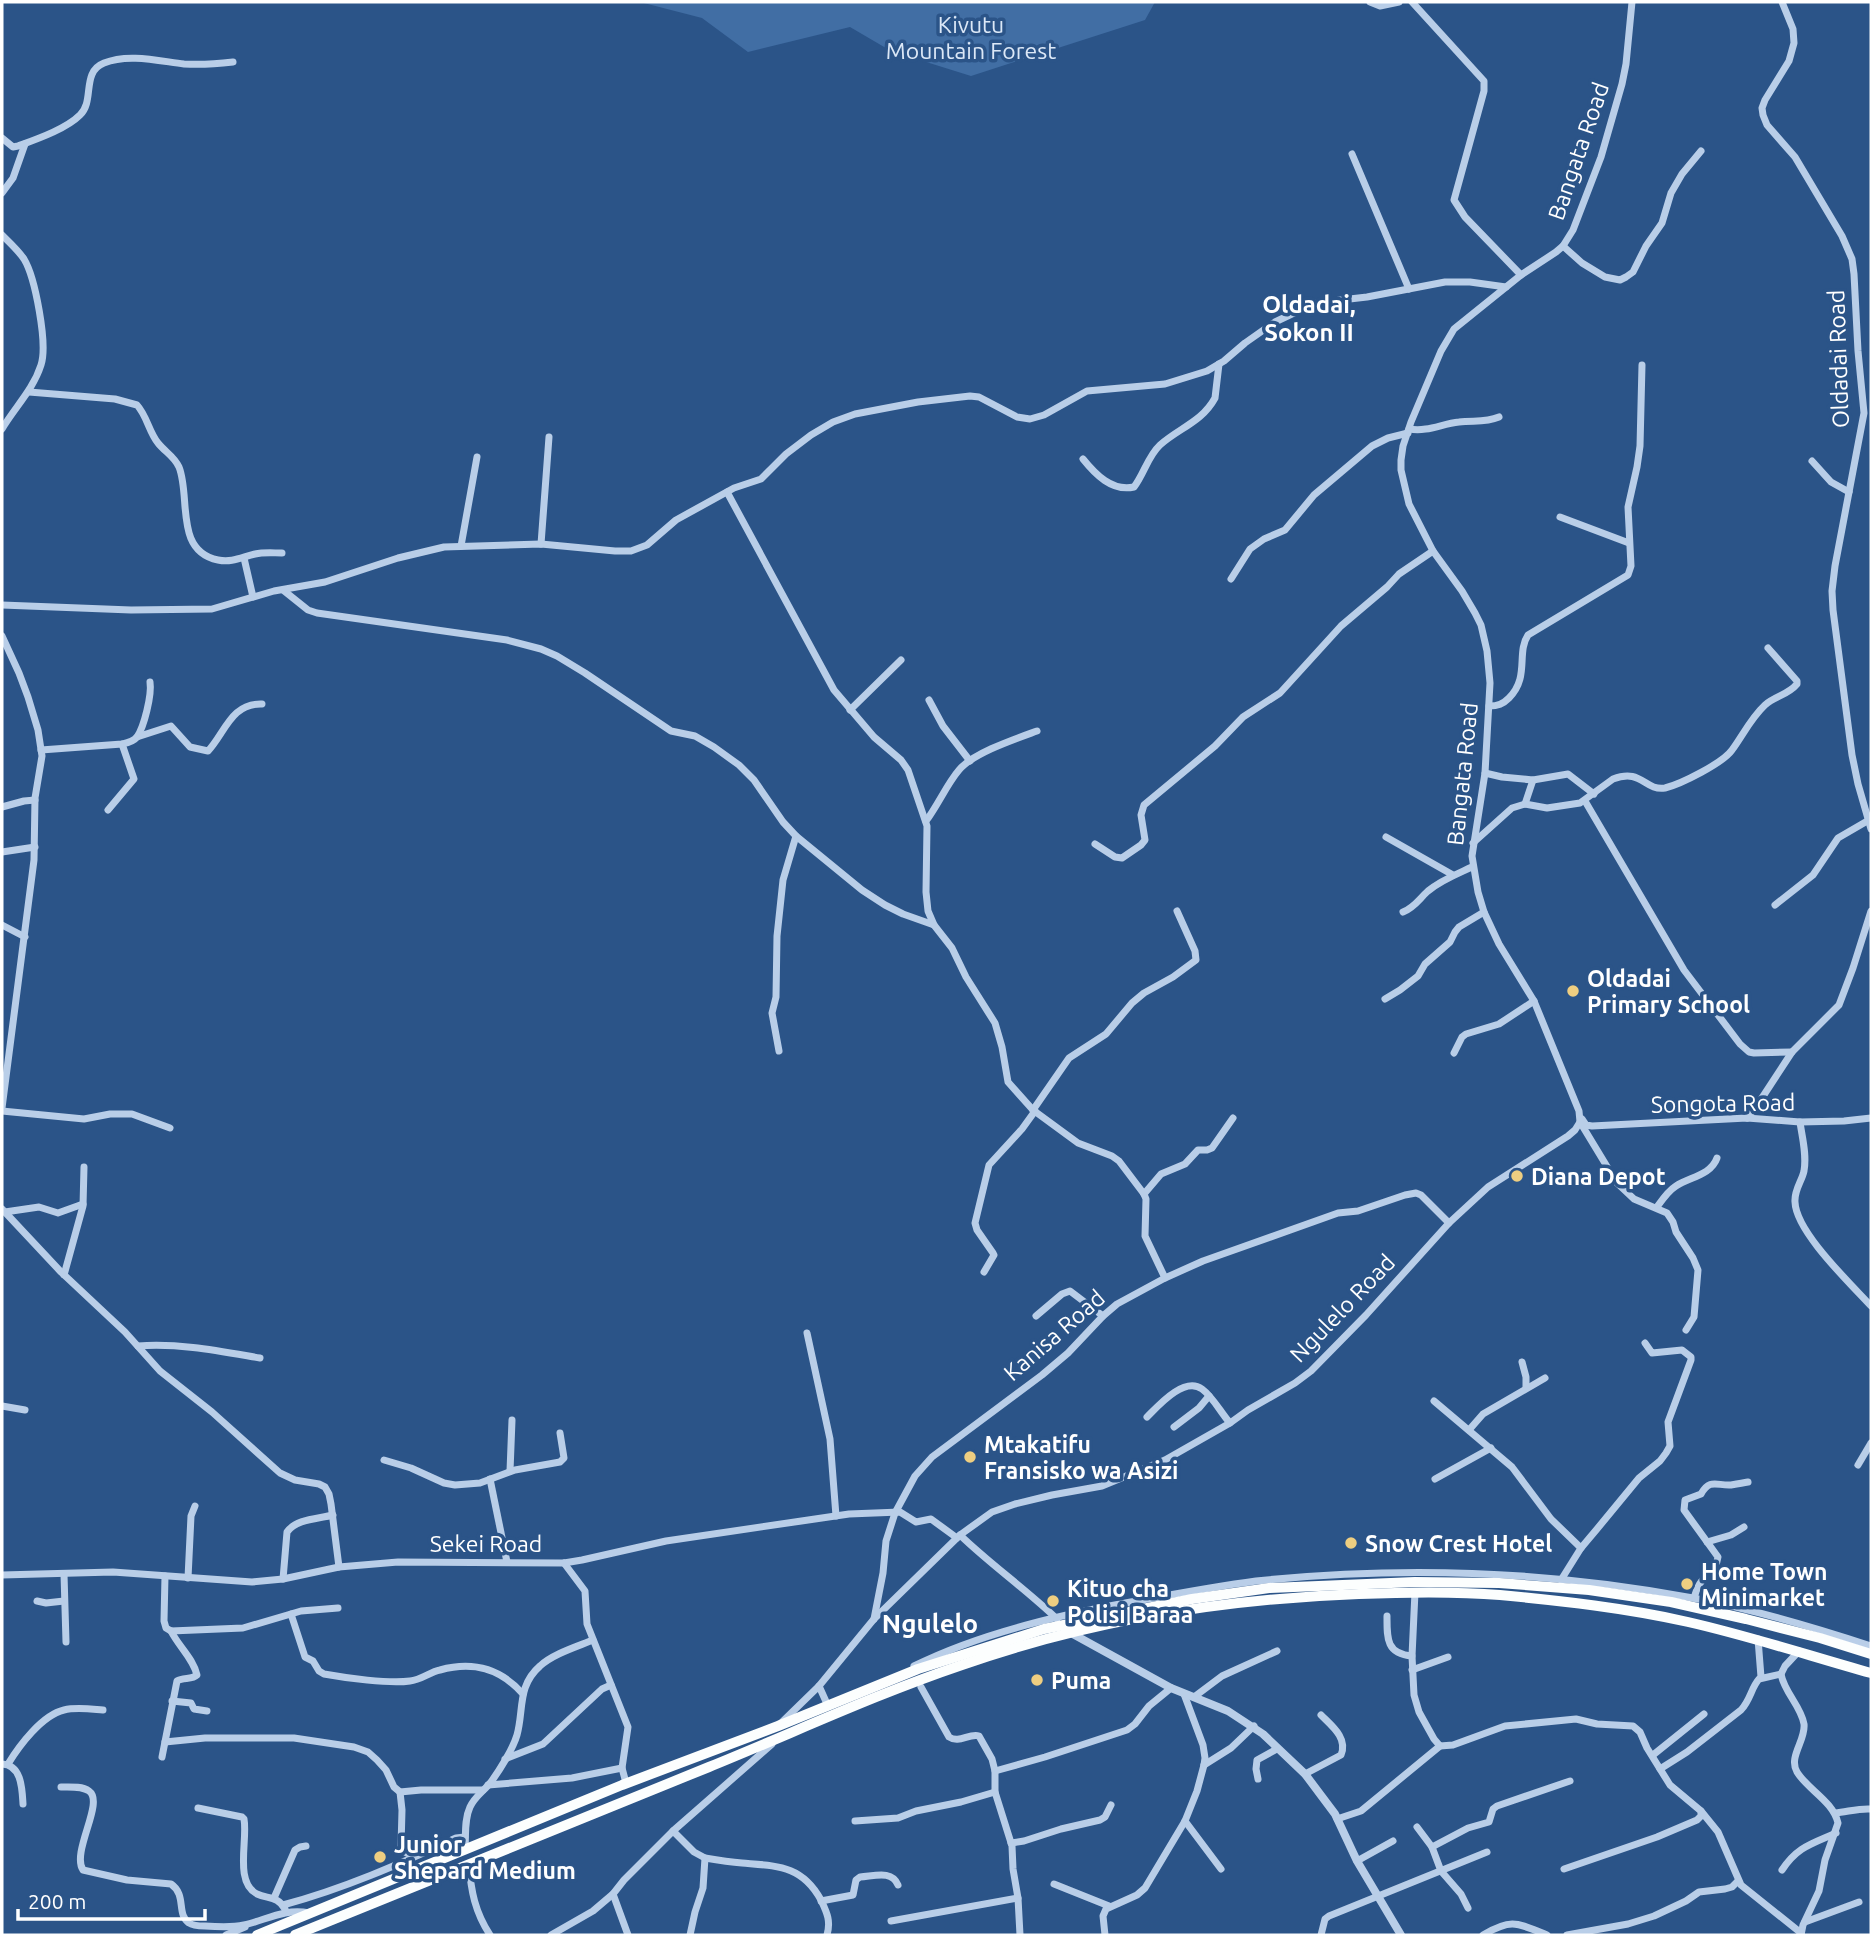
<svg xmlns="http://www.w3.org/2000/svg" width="1873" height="1937" font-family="Ubuntu,sans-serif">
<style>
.green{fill:#416ea4}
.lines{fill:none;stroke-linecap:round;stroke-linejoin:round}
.minor{stroke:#b9cee8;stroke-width:7}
.tertiary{stroke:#b9cee8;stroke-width:8}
.trunk{stroke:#fcfefe;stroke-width:10}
.poi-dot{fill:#eece81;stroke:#2b5488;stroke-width:2.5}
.labels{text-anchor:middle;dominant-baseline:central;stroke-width:7;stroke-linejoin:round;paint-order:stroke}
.park-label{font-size:23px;fill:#dce8f7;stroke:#2b5488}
.street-label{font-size:23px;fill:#fff;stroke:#2b5488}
.poi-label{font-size:23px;font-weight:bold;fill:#fff;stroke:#2b5488;text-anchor:start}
.neighbourhood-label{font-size:24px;font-weight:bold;fill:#fff;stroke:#2b5488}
.quarter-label{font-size:26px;font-weight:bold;fill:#fff;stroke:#2b5488}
</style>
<rect width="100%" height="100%" fill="#2b5488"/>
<path class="green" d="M640,2h515l-10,18 -174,56 -80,-25 -41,-24 -102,25 -46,-34z"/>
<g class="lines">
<g class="minor">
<path d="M1370,2l10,4 19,-4"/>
<path d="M1412,2l72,79v10l-30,109 11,17 56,58"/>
<path d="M1632,2l-6,62 -4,20 -21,73 -28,73 -10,16 -7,6 -35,23 -67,54 -13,22 -30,71 -8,24 -2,14v10l8,34 24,47 29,40 13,22 6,12 6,26 3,32 -5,90 -13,83 6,36 6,20 15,32 35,57 45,110 1,11 37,61 17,16 33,14 6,9 3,10 17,26 5,12 -4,47 -8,13"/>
<path d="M1782,2l11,27 1,14 -5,18 -24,39 -3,8 1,7 4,10 28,32 47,79 10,23 2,15 4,77 6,62 -29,153 -3,25 1,19 19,145 6,29 13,45"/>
<path d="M2,138l11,9 5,-1c19,-7 48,-17 62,-31 15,-14 1,-43 24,-52 24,-10 55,-2 80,1 17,1 32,0 49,-2"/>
<path d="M1352,154l57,135"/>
<path d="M2,193l11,-15 12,-34"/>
<path d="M2,235c7,7 16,15 22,24 11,18 24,85 17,106 -8,25 -26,42 -39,64"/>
<path d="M1563,246l19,17 23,14 15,3 6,-3 7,-5 13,-26 16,-23 9,-30 11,-19 19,-23"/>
<path d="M29,392l86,7 22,6c10,11 12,27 21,38 7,9 16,13 21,24 12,30 -5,84 39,93 14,3 24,-3 37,-6 9,-2 18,-1 27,-1"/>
<path d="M1409,429c19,3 32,-5 50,-7 14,-2 26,1 40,-5"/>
<path d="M1083,459c12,15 29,33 51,28 10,-13 14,-31 26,-42 19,-17 42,-23 55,-47l4,-34"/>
<path d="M1812,461l19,21 18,10"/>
<path d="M727,492l107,198 40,47 27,23 7,10 19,56 -1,66 2,19 6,14 18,23 14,29 29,46 7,24 6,35 25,28 45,33 34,13 7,5 25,33 2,5 -1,37 20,42"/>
<path d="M1560,517l69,26"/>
<path d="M541,544l8,-107"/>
<path d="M461,546l16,-89"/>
<path d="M244,558l9,39"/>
<path d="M1231,579l19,-30 14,-10 21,-9 29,-35 58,-49 16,-8 20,-5"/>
<path d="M283,590l25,20 9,3 190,27 34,9 16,7 28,17 86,58 24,5 19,11 25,18 15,15 29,42 13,14 66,54 23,15 18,9 31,11"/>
<path d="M2,605l129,5 81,-1 62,-18 51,-9 73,-24 46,-11 97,-3 74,7h16l16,-6 29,-25 58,-32 27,-9 25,-25 25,-19 22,-13 22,-8 63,-12 52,-6 9,1 38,20 13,2 14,-4 43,-24 78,-7 42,-13 17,-10 21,-18 30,-21 40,-19 52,-6 78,-15h25l36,5"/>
<path d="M2,636l17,37 9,24 10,33 4,26 -7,42 -1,62 -32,248"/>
<path d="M929,700l14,26 27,35"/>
<path d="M1489,706c9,0 14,-2 20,-8 21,-21 7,-45 19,-63l100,-60 3,-9 -3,-59 9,-40 3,-21 2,-81"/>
<path d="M850,710l51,-50"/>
<path d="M137,737l34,-11 19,21 18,4c17,-18 23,-48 54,-47"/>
<path d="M41,750l81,-6c5,-1 11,-2 15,-7 7,-10 15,-42 13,-55"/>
<path d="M1485,773l17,4 31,3 35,-6 26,20"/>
<path d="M1585,801l99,169 56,74 9,8 5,1 38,-1"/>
<path d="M1525,804l8,-24"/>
<path d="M2,807l22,-6 11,-1"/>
<path d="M108,810l26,-31 -12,-35"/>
<path d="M926,821c12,-16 21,-37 33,-51 14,-17 56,-31 78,-39"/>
<path d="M1386,837l67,38"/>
<path d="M1473,843l39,-35 13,-4 22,4 33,-5 33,-24c29,-11 31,12 52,9 16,-4 58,-25 67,-38 11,-15 19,-32 33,-45 10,-9 23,-10 32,-21v-3l-29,-33"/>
<path d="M1095,844l20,13 7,1 19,-13 4,-5 -4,-25 3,-10 71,-59 28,-29 37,-24 61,-67 46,-39 12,-13 34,-23"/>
<path d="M2,852l33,-5"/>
<path d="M1775,905l38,-30 25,-37 31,-18"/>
<path d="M1403,912c12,-5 16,-13 25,-21 13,-11 29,-17 44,-24"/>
<path d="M2,925l23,12"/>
<path d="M1385,999l15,-9 18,-14 7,-12 25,-22 5,-10 4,-5 25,-15"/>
<path d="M779,1051l-7,-38 4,-16 1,-61 6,-56 13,-44"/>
<path d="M1454,1053l8,-16 4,-3 33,-10 35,-23"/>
<path d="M1033,1110l36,-52 37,-24 26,-31 12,-10 29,-16 23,-17 -1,-9 -18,-40"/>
<path d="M2,1111l82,8 26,-5h22l38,14"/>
<path d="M1747,1118l11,-14 34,-52 47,-47 14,-37 18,-57"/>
<path d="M1582,1119l4,6 6,1 155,-8 53,4 44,-1 27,-3"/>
<path d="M1800,1122c2,15 7,32 4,49 -2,10 -10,19 -9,31 1,30 55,81 76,104"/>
<path d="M1144,1194l17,-20 24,-10 13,-14h9l5,-2 21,-30"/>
<path d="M1657,1207c5,-7 11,-16 19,-21 14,-9 35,-11 41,-28"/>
<path d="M2,1209l59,63 64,60 35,39 52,41 68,61 15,7 24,4 6,3 4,7 2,10 8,63"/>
<path d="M5,1212l34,-5 19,6 25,-9"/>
<path d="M984,1272l10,-17 -1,-2 -16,-23 -2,-7 14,-58 33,-36 13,-18"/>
<path d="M64,1275l19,-69 1,-39"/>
<path d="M1036,1316l26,-22 8,-3 33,25"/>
<path d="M807,1333l23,106 6,77"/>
<path d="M138,1346c42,-3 81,5 122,12"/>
<path d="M1522,1362l4,15v10"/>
<path d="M1434,1401l78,66 39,52 30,29"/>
<path d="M2,1406l23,4"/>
<path d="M1147,1417c11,-11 37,-41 55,-28 11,8 19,24 28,34"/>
<path d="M1174,1427l25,-19 10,-12"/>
<path d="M1469,1430l14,-16 62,-36"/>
<path d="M384,1460l27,8 33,15 11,2 25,-2 35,-13 45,-8 4,-4 -4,-25"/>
<path d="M1858,1465l13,-22"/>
<path d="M510,1471l2,-51"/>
<path d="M490,1479l17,83"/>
<path d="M1435,1479l56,-31"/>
<path d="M960,1535c31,30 66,54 97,84"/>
<path d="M1707,1542l24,-7 13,-8"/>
<path d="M564,1563l21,28 2,33 41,103 -6,41 4,15"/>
<path d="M64,1574l2,68"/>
<path d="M2,1575l111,-3 139,10 31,-3 56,-12 59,-5 166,1 18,-3 84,-19 183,-27 51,-2 16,10 15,-3 26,19"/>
<path d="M165,1576l-1,45 2,7 5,3 72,-3 58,-17 37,-3"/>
<path d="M188,1578l3,-62 4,-10"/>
<path d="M283,1579l4,-47c9,-13 30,-13 46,-17"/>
<path d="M1561,1580l20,-32 16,-19 42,-51 21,-17 6,-8 4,-7 -2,-24 23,-62v-3l-9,-7 -30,3 -7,-10"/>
<path d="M1415,1592l-3,64 2,39 5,17 15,27 6,7 13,-1 52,-19 71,-7 21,5 36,2 7,6 7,16 23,37 31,26v5l-4,4 -40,17 -93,32"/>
<path d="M1694,1598c2,-6 3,-11 7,-16 6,-9 16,-14 17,-25l-34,-47 1,-10 16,-6c9,-16 16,-8 30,-9 6,-1 12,-2 17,-3"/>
<path d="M37,1601l9,2 18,-2"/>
<path d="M291,1614l14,43 8,4 6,10 5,3c22,4 65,10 86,7 11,-1 20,-9 30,-11 33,-9 60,-2 83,24"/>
<path d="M1387,1616c0,22 -1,38 25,40"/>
<path d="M874,1619l9,-46 3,-32 9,-28 20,-37 17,-19 110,-82 26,-22 35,-37 14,-12 48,-26 38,-17 135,-48 20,-2 47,-16 11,-2 5,2 28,28"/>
<path d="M1758,1639l3,38"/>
<path d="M1799,1651l-14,15 -4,8c3,18 20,32 23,50 2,16 -16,33 -7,48 11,18 36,29 41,51l-13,37 -6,31 -16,34 -2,10"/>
<path d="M914,1666c68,-34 154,-53 228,-66 38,-7 76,-14 114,-19 145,-15 294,-10 437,17 60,11 120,29 178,48"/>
<path d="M1412,1670l36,-13"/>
<path d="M819,1686l9,20"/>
<path d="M921,1687l28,50c10,7 20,-4 30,-1l13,23 3,12v21l17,54 1,23 5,29 2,37"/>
<path d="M1194,1697l28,-21 55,-25"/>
<path d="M172,1701l19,2 3,6 13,2"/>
<path d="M781,1723l38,-37 55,-67 86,-84 32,-23 23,-8 37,-9 50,-9 63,-26 65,-37 18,-13 47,-27 16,-12 55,-56 83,-92 39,-36 80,-51 7,-6 5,-8"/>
<path d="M165,1742l40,-4h89l60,9 14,5 9,8 9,10 8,17 6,5 21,-2h62"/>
<path d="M1653,1755l51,-41"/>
<path d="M162,1757l15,-76c6,-4 15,-1 20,-6 -4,-17 -18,-28 -26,-44"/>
<path d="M505,1759l38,-15 59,-55 9,-4"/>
<path d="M2,1764c20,1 20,25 21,40"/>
<path d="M8,1764c11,-18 34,-49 56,-54 12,-3 26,-1 39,0"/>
<path d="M1204,1765l27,-17 23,-22"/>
<path d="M1660,1769l27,-17 54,-42c10,-11 10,-22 18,-31l22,-5"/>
<path d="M995,1771l50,-14 82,-27 8,-6 14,-18 22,-18"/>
<path d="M1305,1774l36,-19c7,-17 -9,-29 -20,-40"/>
<path d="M1258,1779l-2,-10 1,-9 20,-11"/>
<path d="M488,1785l84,-7 50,-10"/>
<path d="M61,1787c9,0 21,-1 28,4 16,11 -18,61 -6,79l44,10 44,4c16,11 5,30 18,39 4,3 11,3 16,3 13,1 26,2 39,-1 22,-5 41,-17 65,-12"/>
<path d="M400,1792l2,18 -1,37 2,4 10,5"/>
<path d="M198,1808l44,9 2,2c4,21 -10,63 13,75 11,5 21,2 28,15"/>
<path d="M1701,1811l17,21 23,53 60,48"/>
<path d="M1835,1813c12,-1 24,-5 36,-4"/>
<path d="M1337,1819l24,-8 79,-65"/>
<path d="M855,1821l43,-3 18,-7 45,-9 34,-10"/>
<path d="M1185,1821l36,48"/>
<path d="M1417,1827l15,20 9,24 20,23 7,14"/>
<path d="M673,1831l21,21 11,6c12,2 25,4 37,5 35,3 60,2 79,37 6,13 10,21 6,35"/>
<path d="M1011,1843l13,-2 37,-12 39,-9 5,-3 6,-12"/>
<path d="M1432,1847l36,-19 21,-6 4,-13 4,-3 73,-25"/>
<path d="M465,1849c1,-14 -1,-29 5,-42 5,-11 14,-16 21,-25 8,-11 22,-33 26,-47 7,-25 0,-49 23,-69 13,-12 36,-19 53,-26"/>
<path d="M1357,1861l36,-20"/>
<path d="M469,1865c2,26 6,47 21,70"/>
<path d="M1782,1870c15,-23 29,-26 54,-37"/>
<path d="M1054,1884l55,22"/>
<path d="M613,1894l15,41"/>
<path d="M274,1898l21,-48 5,-3 6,-1"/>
<path d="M821,1901l32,-6 3,-15 4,-3c15,-1 32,-7 38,8"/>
<path d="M283,1905c60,-16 117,-41 173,-67l9,-1"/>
<path d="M891,1921l127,-23"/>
<path d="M1805,1922l54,-20"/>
<path d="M226,1935l19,-8"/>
<path d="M551,1935l42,-24 20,-17 11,-14 49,-49 99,-87"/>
<path d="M690,1935l5,-23 8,-24 2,-30"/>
<path d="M1105,1935l-2,-19 3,-7 31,-14 8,-7 40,-67 12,-30 7,-26 1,-7 -2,-13 -19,-51"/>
<path d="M1321,1935l4,-16 4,-3 158,-64"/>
<path d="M1483,1935c29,-17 34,-12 64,0"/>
<path d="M1567,1935l61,-11 26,-8 32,-15 13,-9 26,-3 7,-2 6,-6"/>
</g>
<path class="tertiary" d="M1071,1633l100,55 57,23 35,23 42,40 30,40 22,47 44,74"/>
<g class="trunk">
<path d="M257,1935l365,-150 156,-59 140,-57 126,-40 148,-30 77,-11 146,-6 84,1 90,7 82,12 75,17 74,19 51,16"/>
<path d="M295,1935c138,-56 276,-112 414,-168 84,-34 167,-73 253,-102 128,-45 262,-66 397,-71 47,-2 94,-3 141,1 62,6 127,13 188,27 62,14 122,34 183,51"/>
</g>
</g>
<g class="poi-dot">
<circle cx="1573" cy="991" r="7"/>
<circle cx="1517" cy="1176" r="7"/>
<circle cx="970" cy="1457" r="7"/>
<circle cx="1351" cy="1543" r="7"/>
<circle cx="1687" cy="1584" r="7"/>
<circle cx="1053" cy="1601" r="7"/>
<circle cx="1037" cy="1680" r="7"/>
<circle cx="380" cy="1857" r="7"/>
</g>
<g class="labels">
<g class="park-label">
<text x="971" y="24">Kivutu<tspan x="971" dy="26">Mountain Forest</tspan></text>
</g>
<g class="street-label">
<text transform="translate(1578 151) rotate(-71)">Bangata Road</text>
<text transform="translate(1838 359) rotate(-92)">Oldadai Road</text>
<text transform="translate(1462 774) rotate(-84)">Bangata Road</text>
<text transform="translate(1723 1103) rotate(-1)">Songota Road</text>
<text transform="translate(1342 1308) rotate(-46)">Ngulelo Road</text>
<text transform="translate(1054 1335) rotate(-41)">Kanisa Road</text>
<text x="486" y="1543">Sekei Road</text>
</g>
<g class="poi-label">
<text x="1587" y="978">Oldadai<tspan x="1587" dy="26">Primary School</tspan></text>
<text x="1531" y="1176">Diana Depot</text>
<text x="984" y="1444">Mtakatifu<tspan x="984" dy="26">Fransisko wa Asizi</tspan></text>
<text x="1365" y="1543">Snow Crest Hotel</text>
<text x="1701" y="1571">Home Town<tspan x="1701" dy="26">Minimarket</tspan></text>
<text x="1067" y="1588">Kituo cha<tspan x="1067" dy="26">Polisi Baraa</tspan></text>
<text x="1051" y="1680">Puma</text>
<text x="394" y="1844">Junior<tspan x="394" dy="26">Shepard Medium</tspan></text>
</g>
<g class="neighbourhood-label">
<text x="1309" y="304">Oldadai,<tspan x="1309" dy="28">Sokon II</tspan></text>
</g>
<g class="quarter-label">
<text x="930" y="1623">Ngulelo</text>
</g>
</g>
<rect width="1873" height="1937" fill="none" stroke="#ffffff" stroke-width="7"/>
<path d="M18 1909v10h187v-10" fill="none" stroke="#ffffff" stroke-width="3.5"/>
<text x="28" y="1909" font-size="21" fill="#ffffff" stroke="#2b5488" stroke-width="5" paint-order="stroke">200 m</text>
</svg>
